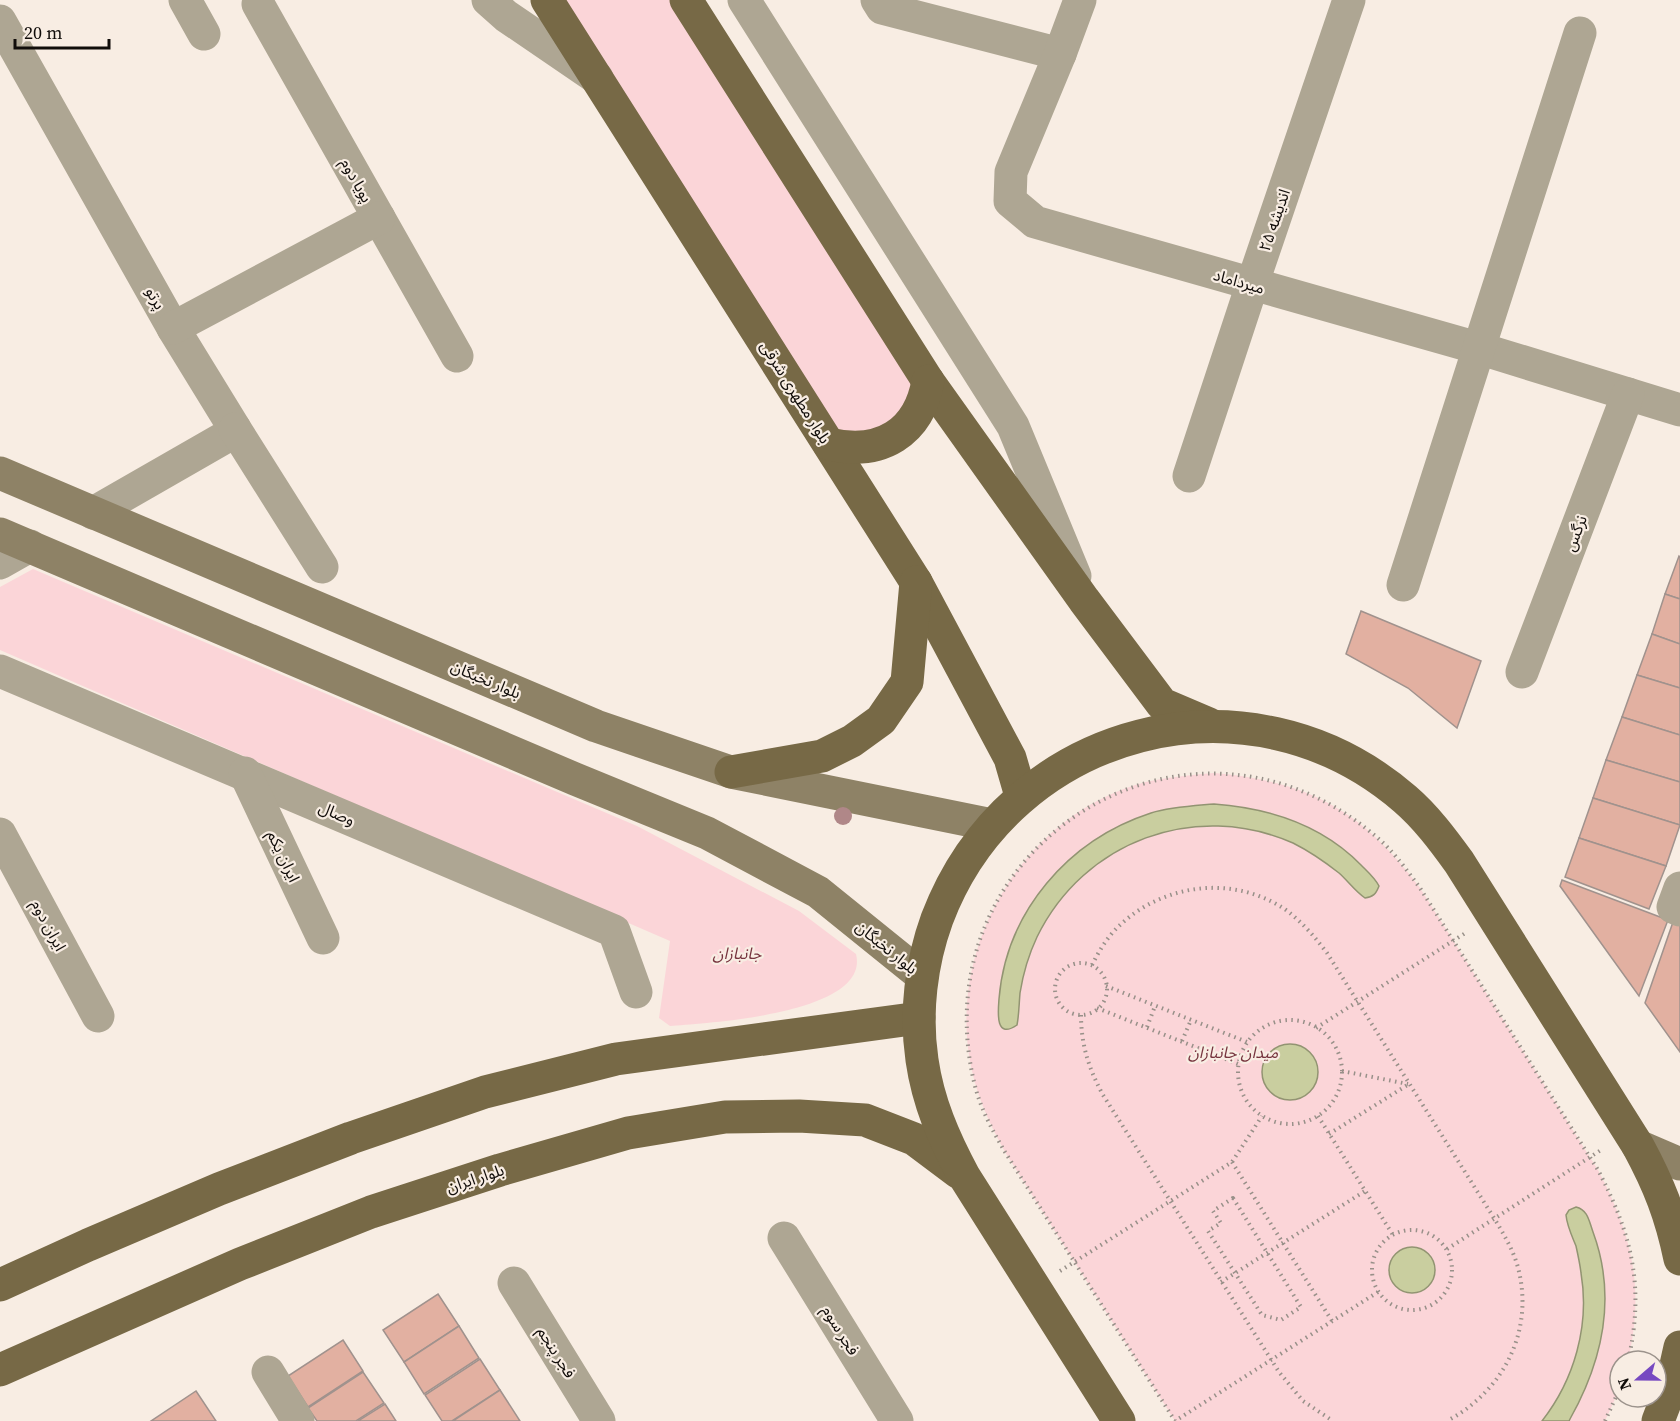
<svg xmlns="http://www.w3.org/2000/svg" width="1680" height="1421" font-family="'Source Serif 4','Noto Sans Arabic',serif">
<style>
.green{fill:#fbd5d8}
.water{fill:#c9ce9f;stroke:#929472;stroke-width:1.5}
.building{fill:#e2b0a1;stroke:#a0928d;stroke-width:1.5}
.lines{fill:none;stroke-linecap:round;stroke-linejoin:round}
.path{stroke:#989089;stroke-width:4;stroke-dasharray:1.5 4.5;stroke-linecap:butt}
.minor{stroke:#aea693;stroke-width:33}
.tertiary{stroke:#aea693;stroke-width:33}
.secondary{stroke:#8e8266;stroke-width:33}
.primary{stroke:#776946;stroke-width:33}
.tree{fill:#b08788}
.labels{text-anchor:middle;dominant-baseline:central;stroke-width:4.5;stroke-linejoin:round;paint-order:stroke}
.street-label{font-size:16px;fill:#110d0a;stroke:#f8ede3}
.park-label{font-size:16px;font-style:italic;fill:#76343e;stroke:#f8ede3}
</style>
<rect width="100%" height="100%" fill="#f8ede3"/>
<g class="green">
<path d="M547,0h139l239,398 -79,50z"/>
<path d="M33,569l604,257 162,85 57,43c15,60 -148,69 -186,72l-11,-8 11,-77 -670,-291v-63z"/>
<path d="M1214,773c95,8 149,38 206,115l178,282c34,65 47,117 30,191h-8v27l-15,33h-430l-170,-269c-17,-31 -31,-62 -36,-97 -18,-118 60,-243 177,-273 23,-5 45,-7 68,-9z"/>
</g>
<g class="water">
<path d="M1214,804c54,4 108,21 147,61 7,7 14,13 18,21 -3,8 -6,11 -14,12 -10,-7 -17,-17 -26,-25 -14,-11 -30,-22 -46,-30 -98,-43 -209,-2 -256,94 -8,17 -14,37 -17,56 -1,11 -1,22 -3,32 -22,15 -19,-13 -18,-26 7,-87 69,-159 152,-186 20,-6 41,-7 63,-9z"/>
<circle cx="1290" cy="1072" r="28"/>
<path d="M1576,1207c12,3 13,14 17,25 24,65 10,128 -23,187l-1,2h-27c32,-41 48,-95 39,-148 -1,-9 -3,-18 -5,-27 -4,-10 -9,-20 -10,-31l3,-5z"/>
<circle cx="1412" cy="1270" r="23"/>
</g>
<g class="building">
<path d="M1679,556l1,1v42l-15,-5z"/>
<path d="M1665,594l15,5v45l-28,-10z"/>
<path d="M1361,611l120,50 -24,67 -49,-40 -62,-34z"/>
<path d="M1652,634l28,10v44l-43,-13z"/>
<path d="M1637,675l43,13v47l-58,-18z"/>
<path d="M1622,717l58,18v47l-74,-22z"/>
<path d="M1606,760l74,22v43l-87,-27z"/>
<path d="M1593,798l87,27 -14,41 -87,-28z"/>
<path d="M1579,838l87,28 -17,43 -84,-32z"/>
<path d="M1562,880l106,40 -29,76 -79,-110z"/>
<path d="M1673,922l7,2v128l-35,-49z"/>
<path d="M438,1294l21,32 -55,36 -21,-32z"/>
<path d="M459,1326l20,32 -55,36 -20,-32z"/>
<path d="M343,1340l20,31 -55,36 -20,-31z"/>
<path d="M480,1359l20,31 -48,31h-10l-17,-26z"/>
<path d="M363,1372l21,31 -28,18h-39l-9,-13z"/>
<path d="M500,1390l20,31h-67z"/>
<path d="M196,1391l20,30h-65z"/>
<path d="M385,1404l11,17h-38z"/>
</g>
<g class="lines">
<g class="path">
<circle cx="1081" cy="989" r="26"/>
<path d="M1092,965c6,-12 13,-24 22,-34 44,-47 118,-58 172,-21 16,12 29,27 41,43l167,265c9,15 18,30 23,46 19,65 -13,127 -70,157"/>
<path d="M1106,986l141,56"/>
<path d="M1097,1008l141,56"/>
<path d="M1081,1015c0,30 8,54 22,80l176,277 24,29 30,20"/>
<circle cx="1290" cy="1072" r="52"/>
<path d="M1147,1027l8,-21"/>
<path d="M1316,1028l151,-96"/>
<path d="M1182,1041l9,-21"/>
<path d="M1342,1071l66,13"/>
<path d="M1318,1116l75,119"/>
<path d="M1329,1134l80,-50"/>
<path d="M1232,1162l100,159"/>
<path d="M1233,1198l68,109 -20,13 -19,-5 -54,-84 13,-8 -8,-12z"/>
<circle cx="1412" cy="1270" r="40"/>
<path d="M1447,1249l154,-99"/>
<path d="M1060,1271l172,-109 30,-46"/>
<path d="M1221,1282l144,-91"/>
<path d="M1378,1292l-203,129 -170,-269c-12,-21 -24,-42 -30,-66 -59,-237 209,-409 398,-252 19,15 33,35 47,54l178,282c34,65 47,117 30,191"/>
<path d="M1605,1421l15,-33"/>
</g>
<g class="minor">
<path d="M185,0l19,34"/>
<path d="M877,0l5,8 178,46"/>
<path d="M1080,0l-20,54 -49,118 -1,29 25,21 443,126 202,62"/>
<path d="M258,4l199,352"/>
<path d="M0,21l173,307 62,101 -6,6 -136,78"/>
<path d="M173,328l206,-110"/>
<path d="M235,429l87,138"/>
<path d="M1189,476l63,-191 97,-285"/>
<path d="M0,563l30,-17"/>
<path d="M1403,585l177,-552"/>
<path d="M0,671l614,260 22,61"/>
<path d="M1522,672l106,-278"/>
<path d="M245,773l78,165"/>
<path d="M0,834l98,182"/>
<path d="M1680,888l-7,19 7,3"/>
<path d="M784,1238l113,183"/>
<path d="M514,1283l85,138"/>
<path d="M268,1372l30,49"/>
</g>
<g class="tertiary">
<path d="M488,0l18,16 91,62"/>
<path d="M744,0l269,426 62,150"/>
</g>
<g class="secondary">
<path d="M0,473l596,253 135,46 261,53"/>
<path d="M0,534l575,245 132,54 111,59 104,84"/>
<path d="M1638,1146l42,18"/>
</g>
<g class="primary">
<path d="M547,0l369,582 94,176 11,38"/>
<path d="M686,0l242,381 156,219 78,104 47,20"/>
<path d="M829,444c52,12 90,-11 99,-63"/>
<path d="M731,772l91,-16 30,-15 29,-21 26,-38 9,-100"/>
<path d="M0,1285l88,-40 131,-56 132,-51 134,-46 131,-33 303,-41"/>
<path d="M0,1370l240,-106 131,-52 129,-42 128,-37 97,-16 74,-1 66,4 49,19 44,33"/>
<path d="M1119,1421l-155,-245c-20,-37 -36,-74 -42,-116 -7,-47 -1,-97 15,-141 73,-193 312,-255 468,-120 21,18 38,41 54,63l179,284c21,39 33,69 42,113"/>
<path d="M1658,1421l13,-34 9,-40"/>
</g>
</g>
<circle class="tree" cx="843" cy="816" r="9"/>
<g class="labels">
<g class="street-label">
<text transform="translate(357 180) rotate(61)">پویا دوم</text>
<text transform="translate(1274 220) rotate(-71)">اندیشه ۲۵</text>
<text transform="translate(1239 281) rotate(16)">میرداماد</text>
<text transform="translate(156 298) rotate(61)">پرتو</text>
<text transform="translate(796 392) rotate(58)">بلوار مطهری شرقی</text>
<text transform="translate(1575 533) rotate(-69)">نرگس</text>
<text transform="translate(486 679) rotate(23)">بلوار نخبگان</text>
<text transform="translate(337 813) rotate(23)">وصال</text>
<text transform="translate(284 856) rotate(65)">ایران یکم</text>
<text transform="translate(49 925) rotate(62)">ایران دوم</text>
<text transform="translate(887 947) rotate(39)">بلوار نخبگان</text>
<text transform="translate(475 1178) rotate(-18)">بلوار ایران</text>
<text transform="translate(841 1330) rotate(58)">فجر سوم</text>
<text transform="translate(557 1352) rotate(58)">فجر پنجم</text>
</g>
<g class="park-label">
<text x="737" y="953">جانبازان</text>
<text x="1233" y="1052">میدان جانبازان</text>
</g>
</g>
<g transform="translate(1638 1379) rotate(250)"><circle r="28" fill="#f8ede3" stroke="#9c938c" stroke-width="1.5"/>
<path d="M0-4.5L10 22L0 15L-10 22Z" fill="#7749c1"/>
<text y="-9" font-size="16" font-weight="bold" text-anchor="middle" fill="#110d0a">N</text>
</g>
<path d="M15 39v9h94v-9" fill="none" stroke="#110d0a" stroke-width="3"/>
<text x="24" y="39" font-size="18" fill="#110d0a" stroke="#f8ede3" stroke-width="4.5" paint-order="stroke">20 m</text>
</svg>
